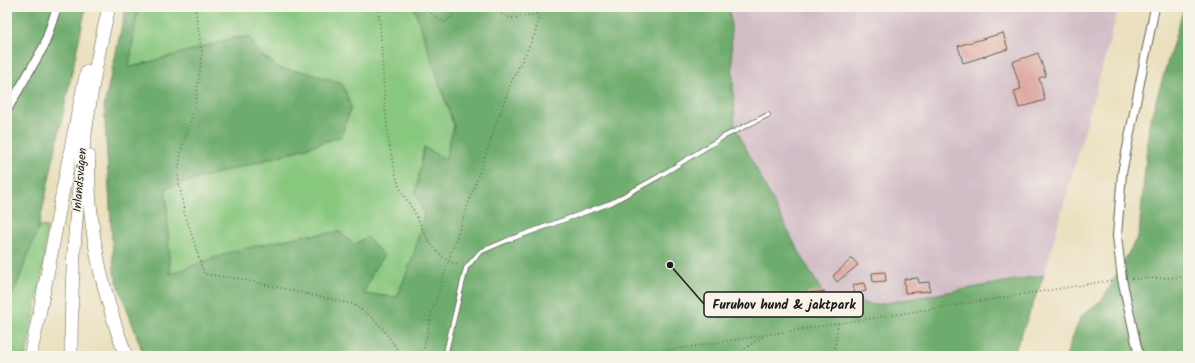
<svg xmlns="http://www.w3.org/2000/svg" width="1195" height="363" font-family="Kalam,sans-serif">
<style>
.industrial{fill:#d2bdc7}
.green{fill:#88c77e;stroke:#52724d}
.forest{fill:#6eac6d;stroke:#456444}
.building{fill:#dca49c}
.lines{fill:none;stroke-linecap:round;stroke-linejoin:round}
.service-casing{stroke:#646155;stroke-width:5.5}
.minor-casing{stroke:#646155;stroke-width:10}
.trunk-casing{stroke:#646155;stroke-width:14}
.path{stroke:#646155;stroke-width:1.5;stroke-dasharray:1 3;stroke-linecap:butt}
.service{stroke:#fff;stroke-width:4}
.minor{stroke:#fff;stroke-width:8}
.trunk{stroke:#fff;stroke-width:13}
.labels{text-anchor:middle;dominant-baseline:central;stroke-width:3;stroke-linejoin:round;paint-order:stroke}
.street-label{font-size:12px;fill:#1c1c1c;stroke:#f7f3e8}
.leader{fill:none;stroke:#1c1c1c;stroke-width:1.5}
.callout-dot{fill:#1c1c1c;stroke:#f7f3e8;stroke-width:1.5}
.callout{fill:#f7f3e8;stroke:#1c1c1c;stroke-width:1.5}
.callout-label{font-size:13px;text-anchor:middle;font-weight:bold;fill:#1c1c1c}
</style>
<rect width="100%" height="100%" fill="#f7f3e8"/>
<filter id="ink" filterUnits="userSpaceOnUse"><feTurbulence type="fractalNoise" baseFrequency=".025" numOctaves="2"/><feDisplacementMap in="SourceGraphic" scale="8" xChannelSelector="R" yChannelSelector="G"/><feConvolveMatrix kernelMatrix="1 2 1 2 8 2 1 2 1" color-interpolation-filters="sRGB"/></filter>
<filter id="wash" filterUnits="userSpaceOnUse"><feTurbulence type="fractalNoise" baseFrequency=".012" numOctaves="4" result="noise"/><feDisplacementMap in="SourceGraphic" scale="16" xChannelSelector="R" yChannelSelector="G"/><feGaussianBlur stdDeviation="0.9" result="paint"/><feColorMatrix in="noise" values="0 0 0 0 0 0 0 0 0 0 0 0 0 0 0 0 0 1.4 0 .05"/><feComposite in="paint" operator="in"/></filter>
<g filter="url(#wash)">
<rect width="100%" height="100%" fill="#eae0be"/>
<path class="industrial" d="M730,7h389l-75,268 -170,30 -49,-8 -32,-55 -58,-115z"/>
<g class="green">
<path d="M138,7h276l40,119 -9,34 -21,-13 -8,45 8,22 -11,43 -16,40 -34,-3 11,-25 9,-13 -29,-11 -14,-13 -39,4 -67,15 -64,23 -4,-86c58,-18 118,-31 175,-52l-36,-64 -25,-3 -20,-15 -11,-17 -15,1 -106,30z"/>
<path d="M39,226l8,1 -5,47 -16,82h-19v-51l9,-18z"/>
</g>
<g class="forest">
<path d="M7,7h79l-47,219 -23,61 -9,18z"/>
<path d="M126,7h12l-9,61 105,-30 15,-1 11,17 20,15 25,3 37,11 9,24 -10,29c-57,21 -117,34 -175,52l4,86 64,-23 67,-15 39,-4 14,13 13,-8 17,19 -10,13 -10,25 33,3 16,-40 11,-43 -8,-22 8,-45 21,13 9,-34 -40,-119h316l5,120 58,114 32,56 50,8 169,-30 -31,81h-869l-30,-83 -10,-167z"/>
<path d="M1184,7h4v349h-122l14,-39 23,-18 36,-65 10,-110z"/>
</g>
<g id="blocks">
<g class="building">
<path d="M1003,33l5,16 -45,14 -5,-17z"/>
<path d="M1038,53l8,23 -7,2 6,22 -26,8 -5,-17 7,-2 -9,-27z"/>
<path d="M852,258l6,7 -21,17 -4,-6z"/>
<path d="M885,272l1,9 -13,1 -1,-9z"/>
<path d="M918,278l1,5 10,-1 1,9 -25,2 -1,-14z"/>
<path d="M864,283l2,8 -11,3 -2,-9z"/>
<path d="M825,291l-7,6 1,11 -10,2 -2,-17z"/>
</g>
</g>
</g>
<g filter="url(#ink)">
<use href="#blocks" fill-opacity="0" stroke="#646155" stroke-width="1"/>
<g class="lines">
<defs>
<path id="service" d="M445,356l21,-88 14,-16 28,-12 103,-37 47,-26 65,-40 45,-22"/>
<g id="minor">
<path d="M7,110l37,-64 13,-39"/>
<path d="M1139,356l-17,-77 -5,-43 5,-63 33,-166"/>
</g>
<g id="trunk">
<path d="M89,156c-3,69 13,136 37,200"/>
<path d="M30,356c22,-94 35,-190 57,-284"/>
<path d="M71,356c0,-117 10,-235 38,-349"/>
</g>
</defs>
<use href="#service" class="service-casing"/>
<use href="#minor" class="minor-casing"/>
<use href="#trunk" class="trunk-casing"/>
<g class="path">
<path d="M195,7l7,47 -7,53 -14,44 -3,26 6,34 20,63 37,5 111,25c24,13 35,30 50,52"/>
<path d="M378,7c7,58 3,119 20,176 3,11 13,21 18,32 11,24 17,41 44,51"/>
<path d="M426,7l10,11 9,5 16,-16"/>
<path d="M491,7c25,18 22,9 48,7"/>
<path d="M1132,279l56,-2"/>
<path d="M422,356l10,-43 20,-63 58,-165 25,-51 6,-27"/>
<path d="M632,356l482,-76"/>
<path d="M735,356l28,-20"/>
<path d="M834,356l4,-33"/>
</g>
<use href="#service" class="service"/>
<use href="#minor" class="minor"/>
<use href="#trunk" class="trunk"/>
</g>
</g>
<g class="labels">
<g class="street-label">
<text transform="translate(80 180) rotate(-85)">Inlandsvägen</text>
</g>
</g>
<path class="leader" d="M670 265L704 304"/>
<circle class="callout-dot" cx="670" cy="265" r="4"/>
<rect class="callout" x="704" y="292" width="159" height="25" rx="4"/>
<g class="callout-label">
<text x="784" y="309">Furuhov hund &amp; jaktpark</text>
</g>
<rect width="1195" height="363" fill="none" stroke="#f7f3e8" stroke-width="24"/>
</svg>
